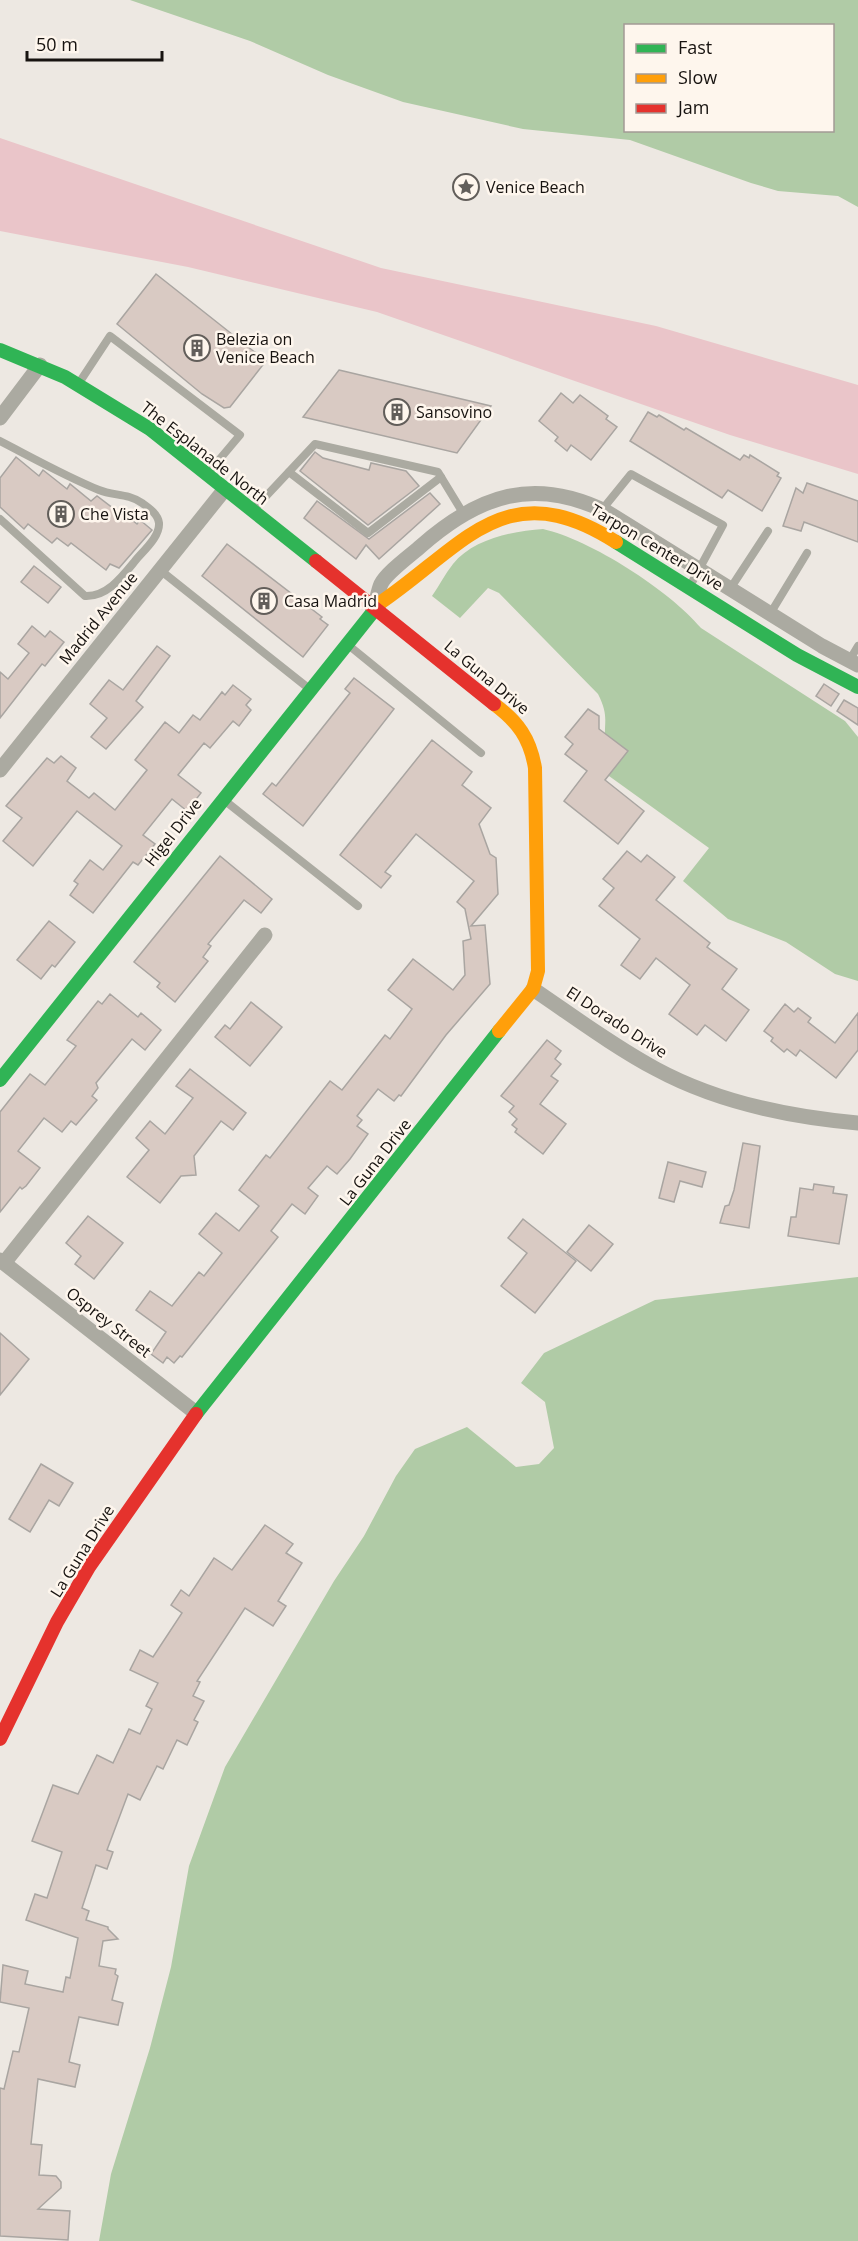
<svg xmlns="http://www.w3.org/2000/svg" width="858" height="2241" font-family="'Open Sans',sans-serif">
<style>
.green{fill:#eac5c9}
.water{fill:#b0cba6;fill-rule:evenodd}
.building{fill:#d9cac3;stroke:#a9a5a1;stroke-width:1.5}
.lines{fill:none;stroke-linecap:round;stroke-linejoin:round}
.lane{stroke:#abaaa1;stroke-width:8}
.street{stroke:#abaaa1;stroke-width:15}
.fast{stroke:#30b455;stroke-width:14}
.slow{stroke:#ff9f0a;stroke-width:14}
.jam{stroke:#e5322d;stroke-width:14}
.labels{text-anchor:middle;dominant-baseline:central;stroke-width:5;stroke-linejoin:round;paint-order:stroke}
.poi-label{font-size:16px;fill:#171310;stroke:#fef6ed;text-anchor:start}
.street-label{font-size:16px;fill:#171310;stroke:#fef6ed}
</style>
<rect width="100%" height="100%" fill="#ede8e2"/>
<path class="green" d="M0,138l381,130 275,58 202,59v89l-128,-39 -353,-123 -189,-45 -188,-36z"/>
<g class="water">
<path d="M130,0h728v207l-20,-11 -60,-5 -27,-8 -121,-43 -107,-11 -120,-27 -75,-27 -78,-34zM626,26h206v104h-206z"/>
<path d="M543,529c48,11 126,61 158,99l144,93 13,16v244l-23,-7 -49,-32 -58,-23 -45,-38 26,-33 -100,-72c-1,-11 -4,-23 -4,-34 -1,-22 4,-26 -7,-48l-99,-101 -11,-5 -28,30 -28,-22c7,-10 13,-22 21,-32 20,-25 60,-33 90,-35z"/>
<path d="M858,1277v964h-759l12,-67 39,-126 21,-81 18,-101 36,-99 109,-186 30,-45 32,-60 19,-27 52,-22 49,40 23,-3 15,-16 -9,-46 -24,-19 23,-30 111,-53z"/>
</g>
<g class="building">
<path d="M156,274l110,87 -36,46 -6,1 -22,-14 -85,-70z"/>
<path d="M339,370l152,36 -34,47 -154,-36z"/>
<path d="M561,393l12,10 7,-8 28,21 -2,3 11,8 -26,33 -20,-15 -4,6 -12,-10 3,-4 -19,-16z"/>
<path d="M648,412l9,5 2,-2 25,15 2,-2 54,32 4,-5 5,3 1,-3 29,18 -2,3 4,2 -19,33 -34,-21 -6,8 -92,-57z"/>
<path d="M315,452l8,6 46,12 2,-7 35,8 13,15 -51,39 -68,-54z"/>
<path d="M16,457l23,19 4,-6 24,19 3,-5 21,17 6,-5 25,19 1,-2 14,11 3,-4 12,10 -33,38 -9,-4 -4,6 -35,-27 -3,3 -11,-8 -5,5 -24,-19 -4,5 -24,-22v-29z"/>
<path d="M807,483l51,18v41l-54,-20 -3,9 -18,-5 13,-38 7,5z"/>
<path d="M430,493l10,11 -61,55 -13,-14 -10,14 -52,-41 13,-17 52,38z"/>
<path d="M227,544l95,73 -2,2 8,6 -25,32 -101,-81z"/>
<path d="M34,566l27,21 -13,16 -27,-21z"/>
<path d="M32,626l13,11 5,-6 14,11 -19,24 -3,-2 -42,54v-46l8,7 21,-26 -11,-9z"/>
<path d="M157,646l13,10 -34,45 7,6 -37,42 -15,-12 16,-19 -17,-14 19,-24 14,10z"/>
<path d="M354,678l40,31 -91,117 -40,-32 9,-11 4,3 74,-93 -5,-4z"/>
<path d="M824,684l15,10 -8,12 -15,-10z"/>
<path d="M233,685l18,14 -5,6 5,5 -12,16 -6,-5 -23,27 -6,-5 -26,32 23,18 -14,18 -15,-12 -29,36 12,9 -17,21 -5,-3 -40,51 -23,-18 8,-11 -4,-3 16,-21 13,10 19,-24 -45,-35 -44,55 -30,-25 19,-23 -16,-12 41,-48 7,5 7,-7 15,12 -9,13 22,17 5,-5 21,17 32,-40 -12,-10 30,-38 14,11 14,-18 7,5 22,-28 3,3z"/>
<path d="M844,700l14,8v17l-21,-14z"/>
<path d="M588,709l11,7v13l29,22 -23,29 39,31 -26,33 -54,-43 23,-30 -22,-17 8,-10 -8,-7z"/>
<path d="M432,740l40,32 -10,13 29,23 -12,16 11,30 6,4 2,36 -27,32 14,-1 5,59 -44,51 -45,61 -2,-1 -5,6 -16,-12 -21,27 5,4 -5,6 11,8 -18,25 -13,15 -10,-8 -19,22 10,8 -13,18 -13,-10 -21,27 7,6 -96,120 -2,-1 -6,7 -7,-6 -4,6 -12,-9 15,-22 -30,-22 14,-19 22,15 27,-34 5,4 18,-23 -23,-19 17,-21 23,18 20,-25 -20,-16 27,-35 4,3 60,-77 12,9 43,-55 5,4 22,-30 -24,-19 25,-31 40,31 12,-15 -2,-34 8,-2 -6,-30 -8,-7 17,-21 -58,-47 -31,38 6,4 -10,12 -41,-33z"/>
<path d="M627,851l14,11 6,-7 28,22 -19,23 54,43 -3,4 30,22 -15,20 27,21 -23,31 -21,-16 -8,10 -28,-21 21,-29 -34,-27 -16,21 -19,-14 19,-26 -41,-33 15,-18 -11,-9z"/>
<path d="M220,856l52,43 -11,14 -17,-13 -36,44 3,2 -8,11 5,4 -33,41 -18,-15 3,-4 -26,-21z"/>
<path d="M49,921l26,21 -20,25 -3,-2 -11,14 -24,-19z"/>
<path d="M110,994l28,23 3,-4 20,17 -16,20 -13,-11 -36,44 2,5 -6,8 5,4 -21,25 -5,-4 -9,11 -18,-14 -26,33 22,17 -14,18 -4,3 -2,-2 -20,25v-100l30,-38 15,11 31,-39 -9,-6 31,-39 4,3z"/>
<path d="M251,1002l31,25 -32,39 -35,-29 10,-12 5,4z"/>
<path d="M785,1004l9,8 4,-4 13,10 -3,4 27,21 23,-30v37l-22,28 -36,-28 -4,6 -9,-7 -3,3 -13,-11 2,-3 -9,-7z"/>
<path d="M547,1040l14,11 -6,8 6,5 -10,12 7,5 -18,23 26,20 -23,30 -28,-22 2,-3 -5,-4 5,-6 -8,-7 5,-6 -13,-10z"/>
<path d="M190,1069l56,44 -13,17 -12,-9 -27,35 2,19 -15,1 -21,27 -33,-26 22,-27 -13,-12 14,-17 15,13 28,-36 -17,-12z"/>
<path d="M743,1143l17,3 -11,82 -29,-5 5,-17 4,-1 5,-15z"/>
<path d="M668,1162l38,10 -4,15 -22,-6 -6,21 -15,-4z"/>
<path d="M814,1184l20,3 -1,6 14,2 -8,49 -51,-8 3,-19h5l4,-29 13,2z"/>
<path d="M88,1216l35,27 -29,36 -19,-15 6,-8 -15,-13z"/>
<path d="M523,1219l53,42 -41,52 -34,-27 26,-33 -19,-15z"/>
<path d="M589,1225l24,19 -22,27 -24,-19z"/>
<path d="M0,1333l29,26 -29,36z"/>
<path d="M41,1464l32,19 -14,23 -10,-6 -19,32 -21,-13z"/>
<path d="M265,1525l28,19 -7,9 16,10 -24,38 8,5 -13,20 -28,-18 -48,73 3,1 -7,14 11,5 -10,19 4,2 -11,23 -10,-5 -14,29 -6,-3 -17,34 -12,-6 -21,56 6,2 -6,17 -11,-4 -14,43 7,3 -3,9 22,7v2l10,10 -15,2 -4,25 17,3 -1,5 3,2 -6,24 11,3 -5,22 -39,-8 -10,45 11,3 -5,22 -37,-8 -7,65 11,1 -3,30 17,1 5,6v6l-23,21 32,2 -2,29 -68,-4v-148l4,1 9,-38 6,1 10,-44 -29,-6 3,-37 25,6 -3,13 38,8 3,-15 4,1 8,-40 -52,-18 9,-26 12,4 15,-46 -30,-11 21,-56 25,9 19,-39 16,8 16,-34 11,5 12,-25 -6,-3 12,-23 -28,-13 10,-20 13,7 29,-44 -11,-8 10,-15 8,6 25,-38 18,12z"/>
</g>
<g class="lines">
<g class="lane">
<path d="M79,383l31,-47 130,99 -32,38"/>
<path d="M0,441c33,17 65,35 99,49 14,6 29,3 43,13 7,5 16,11 17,20 1,14 -16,28 -24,38 -13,16 -28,36 -50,35l-85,-77"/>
<path d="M289,472l79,61 73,-56"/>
<path d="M254,509l61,-65 123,28 25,41"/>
<path d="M601,511l30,-37 92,51 -33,61"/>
<path d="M160,570l147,117"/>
<path d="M730,589l38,-58"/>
<path d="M770,614l37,-61"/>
<path d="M347,644l134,109"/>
<path d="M849,661l9,-15"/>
<path d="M224,800l134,106"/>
</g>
<g class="street">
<path d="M0,418l40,-53"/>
<path d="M375,606c2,-7 3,-15 6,-22 5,-11 30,-29 40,-38 58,-51 113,-70 186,-34l215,134 36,19"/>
<path d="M0,770l225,-281"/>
<path d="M533,989c40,27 80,57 123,80 61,33 133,48 202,54"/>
<path d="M0,1260l196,153"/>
<path d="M4,1263l261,-328"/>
</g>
<g class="fast">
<path d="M0,350l65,27 85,52 166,132"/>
<path d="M616,542l181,113 61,32"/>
<path d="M0,1080l380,-477"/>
<path d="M196,1414l303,-383"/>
</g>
<g class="slow">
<path d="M380,603c86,-59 126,-131 236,-61"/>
<path d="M494,704c24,18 36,34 41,64l3,203 -5,18 -34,42"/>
</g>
<g class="jam">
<path d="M316,561l178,143"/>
<path d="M0,1739l57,-117 32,-55 107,-153"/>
</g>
</g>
<defs>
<symbol id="sight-ring" viewBox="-11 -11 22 22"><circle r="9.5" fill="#fef6ed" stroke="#625e5a" stroke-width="1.5"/><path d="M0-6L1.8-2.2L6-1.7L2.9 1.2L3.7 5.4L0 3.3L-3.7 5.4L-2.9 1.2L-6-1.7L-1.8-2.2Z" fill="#625e5a"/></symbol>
<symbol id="building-ring" viewBox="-11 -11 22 22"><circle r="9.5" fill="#fef6ed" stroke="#625e5a" stroke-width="1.5"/><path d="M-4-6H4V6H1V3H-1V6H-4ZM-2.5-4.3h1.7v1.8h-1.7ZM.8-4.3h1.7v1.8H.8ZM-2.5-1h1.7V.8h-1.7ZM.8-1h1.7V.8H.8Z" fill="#625e5a"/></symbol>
</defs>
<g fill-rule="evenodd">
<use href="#sight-ring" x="451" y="172" width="30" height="30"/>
<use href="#building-ring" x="182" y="333" width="30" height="30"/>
<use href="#building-ring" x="382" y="397" width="30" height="30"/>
<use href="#building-ring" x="46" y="499" width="30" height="30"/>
<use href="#building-ring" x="249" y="586" width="30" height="30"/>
</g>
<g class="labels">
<g class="poi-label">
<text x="486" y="187">Venice Beach</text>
<text x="216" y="339">Belezia on<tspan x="216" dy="18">Venice Beach</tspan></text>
<text x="416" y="412">Sansovino</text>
<text x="80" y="514">Che Vista</text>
<text x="284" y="601">Casa Madrid</text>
</g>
<g class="street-label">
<text transform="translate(205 453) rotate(38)">The Esplanade North</text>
<text transform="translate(657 547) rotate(31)">Tarpon Center Drive</text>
<text transform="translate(98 618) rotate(-51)">Madrid Avenue</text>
<text transform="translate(487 677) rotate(40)">La Guna Drive</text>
<text transform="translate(173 832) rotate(-52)">Higel Drive</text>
<text transform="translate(617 1022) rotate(33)">El Dorado Drive</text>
<text transform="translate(375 1162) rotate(-52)">La Guna Drive</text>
<text transform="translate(109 1322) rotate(38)">Osprey Street</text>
<text transform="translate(82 1551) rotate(-58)">La Guna Drive</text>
</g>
</g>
<rect x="624" y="24" width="210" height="108" fill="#fef6ed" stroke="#a29b95" stroke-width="1.5"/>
<rect x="636" y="44" width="30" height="9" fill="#30b455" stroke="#a29b95" stroke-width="1.5"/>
<text x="678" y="54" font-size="18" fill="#171310">Fast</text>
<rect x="636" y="74" width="30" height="9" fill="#ff9f0a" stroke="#a29b95" stroke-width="1.5"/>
<text x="678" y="84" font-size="18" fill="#171310">Slow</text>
<rect x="636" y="104" width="30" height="9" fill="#e5322d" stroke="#a29b95" stroke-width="1.5"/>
<text x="678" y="114" font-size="18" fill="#171310">Jam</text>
<path d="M27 51v9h135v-9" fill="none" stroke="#171310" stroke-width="3"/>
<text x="36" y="51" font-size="18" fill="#171310" stroke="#fef6ed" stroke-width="4.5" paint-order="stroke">50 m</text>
</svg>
